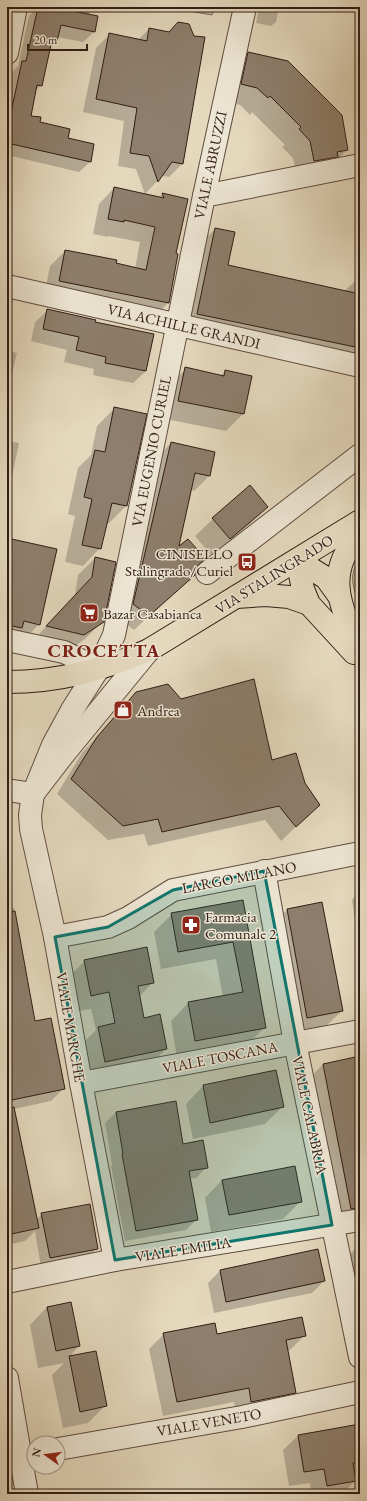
<svg xmlns="http://www.w3.org/2000/svg" width="367" height="1501" font-family="'EB Garamond',serif">
<style>
.green{fill:#c6b8a0;stroke:#7c6a5a}
.shadow{fill:#0003}
.building{fill:#8e7e6c;stroke:#311d15}
.lines{fill:none;stroke-linecap:round;stroke-linejoin:round}
.minor-casing{stroke:#5e4c3f;stroke-width:24}
.major-casing{stroke:#311d15;stroke-width:24}
.highway-casing{stroke:#311d15;stroke-width:24}
.minor{stroke:#ede6d4;stroke-width:22}
.major{stroke:#e4d8bd;stroke-width:22}
.highway{stroke:#e4d8bd;stroke-width:22}
.marked{fill:#0f766e;fill-opacity:0.2;stroke:#0f766e;stroke-width:3;stroke-linejoin:round}
.labels{text-anchor:middle;dominant-baseline:central;stroke-width:3;stroke-linejoin:round;paint-order:stroke}
.street-label{font-size:15px;fill:#311d15;stroke:#ede6d4}
.poi-label{font-size:15px;fill:#311d15;stroke:#ede6d4;text-anchor:start}
.district-label{font-size:19px;font-weight:bold;letter-spacing:1px;fill:#7a1f14;stroke:#ede6d4}
</style>
<rect width="100%" height="100%" fill="#e4d8bd"/>
<filter id="stains"><feTurbulence type="fractalNoise" baseFrequency=".005" numOctaves="4"/><feColorMatrix values="0 0 0 0 .2 0 0 0 0 .09 0 0 0 0 .02 0 0 0 .5 -.17"/></filter>
<radialGradient id="worn" r=".72"><stop offset=".6" stop-color="#630" stop-opacity="0"/><stop offset="1" stop-color="#630" stop-opacity=".3"/></radialGradient>
<g class="green">
<path d="M190,7h24l-2,8 -23,-4z"/>
<path d="M360,558v50c-6,-19 -13,-32 0,-50z"/>
</g>
<g class="shadow">
<path d="M37,7h54l-2,9 8,1 -3,15 -11,10 -26,-5 -1,3 -7,8 -8,37 -6,6 -5,25 8,7 29,16 23,23 -11,10 -72,-17v-60l5,-23 6,-6 11,-50z"/>
<path d="M259,7h20l-3,15 -5,4 -15,-3z"/>
<path d="M149,29l33,135 -13,13 -7,-1 -17,18 -9,-25 -18,-3 6,-45 -41,-9 13,-64 14,-14 28,6z"/>
<path d="M248,53l99,97 -17,17 -33,11 -4,-20 -11,-11 3,-2 -33,-33 -2,3 -10,-10 -16,-4 7,-31z"/>
<path d="M114,188l45,10 3,-4 24,6 -11,54 -7,49 -15,15 -109,-22 6,-30 15,-15 70,18 5,-27 -31,-6 -1,1 -15,-3 6,-30z"/>
<path d="M215,229l12,37 117,26 14,-14h2v89l-178,-38 17,-84z"/>
<path d="M48,310l46,13 52,48 -13,12 -40,-8 1,-6 -30,-7 3,-12 -36,-9 4,-19z"/>
<path d="M7,351l10,2 -5,21 -5,6z"/>
<path d="M186,369l35,7 4,-5 26,6 -8,37 -17,17 -65,-13 7,-32z"/>
<path d="M115,408l11,98 -17,17h-3l-6,25 -17,18 -18,-4 10,-46 -7,-2 10,-46 13,-13 6,-29z"/>
<path d="M7,441l12,2 -9,43 -3,2z"/>
<path d="M171,443l38,33 -15,15 -3,-1 -13,59 17,19 -1,7 -60,55 -15,-11 37,-161z"/>
<path d="M267,507l-17,17 -38,32 -17,-20 18,-17z"/>
<path d="M7,539l32,85 -13,14 -19,3z"/>
<path d="M95,558l8,63 -18,18 -19,13 -36,-8 45,-49 3,-20z"/>
<path d="M137,693l44,7 123,84 15,21 -38,36 -16,-21 -117,26 -4,-12 -36,6 -51,-46 25,-41z"/>
<path d="M360,892v41h-3l-5,-33z"/>
<path d="M242,901l23,126 -18,18 -70,13 -6,-37 17,-18 35,-6 -7,-38 -55,10 -7,-37 18,-18z"/>
<path d="M322,903l20,108 -18,17 -34,7 -20,-108 17,-17z"/>
<path d="M14,908l20,114 30,66 -13,13 -37,8 22,111 6,-6 55,34 -8,9 -48,10 -6,-36 -10,10 -18,4v-336z"/>
<path d="M85,961l68,21 -14,15 4,22 23,30 -17,17 -61,13 -7,-34 15,-15 -5,-21 -17,3 -7,-34z"/>
<path d="M360,1057v158l-21,4 -28,-142 12,-13z"/>
<path d="M203,1086l79,21 -17,17 -72,15 -7,-35z"/>
<path d="M116,1112l66,33 25,22 -11,11 -6,1 7,40 -11,11 -61,11 -14,-75 1,-1 -7,-42z"/>
<path d="M222,1180l78,22 -17,17 -72,13 -6,-34z"/>
<path d="M360,1244v57l-11,2 -6,-42z"/>
<path d="M220,1271l104,10 -12,12 -98,20 -6,-30z"/>
<path d="M47,1307l32,39 -11,12 27,-6 10,54 -17,17 -25,5 -11,-53 12,-12 -26,5 -8,-43z"/>
<path d="M164,1334l141,1 -15,15 -3,1 8,41 -14,15 -44,9 -3,-14 -71,14 -14,-67z"/>
<path d="M360,1425v49l-6,1 1,6 -13,13h-31l-1,-11 -21,3 -6,-36 15,-14z"/>
</g>
<g class="building">
<path d="M38,7h14l46,9 -3,16 -34,-7 -4,16 -5,-1 -10,46 -5,-1 -6,31 10,1 -1,5 30,7 -2,9 26,6 -3,18 -84,-19v-12l15,-70h4z"/>
<path d="M178,22l11,2 5,12 11,1 -22,127 -11,-2 -14,20 -9,-26 -19,-3 7,-45 -41,-9 13,-66 38,8 2,-13 20,4z"/>
<path d="M248,52l40,9 54,54 6,35 -11,2 1,5 -24,4 -4,-20 -11,-12 2,-2 -31,-31 -2,2 -11,-10 -16,-4z"/>
<path d="M114,187l50,11 -2,-5 26,6 -12,54 2,1 -9,49 -110,-22 6,-31 52,10 -1,3 30,7 9,-43 -31,-7v2l-16,-3z"/>
<path d="M215,228l20,4 -7,33 132,29v54l-163,-34z"/>
<path d="M47,309l49,11 -1,2 59,12 -8,37 -41,-8 1,-6 -30,-7 3,-13 -36,-8z"/>
<path d="M185,367l39,9 1,-6 27,6 -8,38 -66,-13z"/>
<path d="M114,407l33,7 -20,92 -15,-3 -11,46 -19,-4 10,-46 -8,-2 11,-47 10,2z"/>
<path d="M171,442l44,10 -5,24 -15,-3 -16,73 9,-7 17,19 -9,10 -1,7 -46,41 -16,-12z"/>
<path d="M250,485l18,22 -38,32 -18,-21z"/>
<path d="M7,538l50,11 -17,76 -16,-4 -2,7 -15,-3z"/>
<path d="M95,557l21,5 -12,60 -20,13 -38,-9 46,-49z"/>
<path d="M254,679l18,81 24,-7 9,30 15,22 -24,22 -17,-21 -117,26 -4,-13 -35,7 -52,-47 26,-42 39,-45 32,-8 13,15z"/>
<path d="M243,900l23,128 -71,13 -7,-39 55,-10 -10,-50 -55,10 -7,-39z"/>
<path d="M322,902l21,109 -36,7 -20,-109z"/>
<path d="M15,911l20,110 16,-3 14,71 -58,12v-189z"/>
<path d="M147,947l7,36 -16,3 6,32 16,-4 7,35 -62,13 -7,-35 17,-4 -6,-31 -18,4 -7,-36z"/>
<path d="M360,1056v152l-9,1 -28,-145z"/>
<path d="M276,1070l8,37 -74,16 -7,-38z"/>
<path d="M176,1101l7,43 20,-4 5,28 -19,3 9,49 -62,11 -14,-77h1l-7,-42z"/>
<path d="M14,1107l25,121 -32,7v-127z"/>
<path d="M295,1166l7,36 -73,13 -7,-35z"/>
<path d="M90,1204l8,45 -48,9 -9,-45z"/>
<path d="M318,1249l7,32 -99,21 -6,-32z"/>
<path d="M71,1302l9,44 -24,5 -9,-44z"/>
<path d="M302,1317l4,19 -20,4 10,53 -45,9 -2,-14 -72,14 -14,-69 52,-10 2,11z"/>
<path d="M96,1351l11,55 -27,6 -11,-56z"/>
<path d="M360,1424v38l-7,1 3,18 -29,5 -3,-17 -20,3 -6,-37z"/>
</g>
<g class="lines">
<defs>
<g id="minor">
<path d="M7,53l9,-46"/>
<path d="M204,196l156,-31"/>
<path d="M7,286l353,80"/>
<path d="M207,573l153,-118"/>
<path d="M7,640l57,12 34,17"/>
<path d="M7,790l26,4 30,-39 86,-105"/>
<path d="M264,871l31,172 65,314"/>
<path d="M55,937l53,-10 20,-9 45,-28 187,-37"/>
<path d="M81,1083l279,-52"/>
<path d="M115,1260l-34,-177 -26,-146 -24,-108 -1,-14 3,-21 20,-49 19,-35 26,-41 16,-34 90,-439 41,-189"/>
<path d="M7,1282l108,-22 245,-40"/>
<path d="M7,1378l20,116"/>
<path d="M58,1449l184,-32 118,-25"/>
</g>
<path id="major" d="M7,682c52,0 95,-12 142,-32l211,-129"/>
<g id="highway">
<path d="M360,535c-38,37 -18,75 0,116"/>
<path d="M297,560l6,29 6,15 45,49"/>
<path d="M297,560l29,18 13,18"/>
<path d="M236,597l30,-2 23,2 20,7"/>
</g>
</defs>
<use href="#minor" class="minor-casing"/>
<use href="#major" class="major-casing"/>
<use href="#highway" class="highway-casing"/>
<use href="#minor" class="minor"/>
<use href="#major" class="major"/>
<use href="#highway" class="highway"/>
</g>
<path class="marked" d="M264,871l68,354 -217,35 -60,-323 53,-10 65,-37z"/>
<defs>
<symbol id="bus-square" viewBox="-11 -11 22 22"><rect x="-9" y="-9" width="18" height="18" rx="4" fill="#8f2418" stroke="#ede6d4"/><path d="M-5-6H5V4H4V6H2V4H-2V6H-4V4H-5ZM-3.5-4V0h7V-4ZM-3.5 1.2v1.5H-2V1.2ZM2 1.2v1.5H3.5V1.2Z" fill="#fff"/></symbol>
<symbol id="supermarket-square" viewBox="-11 -11 22 22"><rect x="-9" y="-9" width="18" height="18" rx="4" fill="#8f2418" stroke="#ede6d4"/><path d="M-6-5.5h2.5l.6 2H6L4.5 2H-2.5L-4.4-4H-6ZM-1.5 3.2a1.3 1.3 0 1 0 .1 0ZM3 3.2a1.3 1.3 0 1 0 .1 0Z" fill="#fff"/></symbol>
<symbol id="shop-square" viewBox="-11 -11 22 22"><rect x="-9" y="-9" width="18" height="18" rx="4" fill="#8f2418" stroke="#ede6d4"/><path d="M-5-2.5h2.3a2.7 3.5 0 0 1 5.4 0H5L5.5 6h-11ZM-1.5-2.5h3a1.5 2.3 0 0 0-3 0Z" fill="#fff"/></symbol>
<symbol id="pharmacy-square" viewBox="-11 -11 22 22"><rect x="-9" y="-9" width="18" height="18" rx="4" fill="#8f2418" stroke="#ede6d4"/><path d="M-2-6h4v4h4v4h-4v4h-4v-4h-4v-4h4Z" fill="#fff"/></symbol>
</defs>
<g fill-rule="evenodd">
<use href="#bus-square" x="236" y="551" width="22" height="22"/>
<use href="#supermarket-square" x="78" y="602" width="22" height="22"/>
<use href="#shop-square" x="112" y="699" width="22" height="22"/>
<use href="#pharmacy-square" x="180" y="914" width="22" height="22"/>
</g>
<g class="labels">
<g class="street-label">
<text transform="translate(210 165) rotate(-78)">VIALE ABRUZZI</text>
<text transform="translate(184 326) rotate(13)">VIA ACHILLE GRANDI</text>
<text transform="translate(151 451) rotate(-79)">VIA EUGENIO CURIEL</text>
<text transform="translate(274 574) rotate(-32)">VIA STALINGRADO</text>
<text transform="translate(239 877) rotate(-11)">LARGO MILANO</text>
<text transform="translate(71 1027) rotate(80)">VIALE MARCHE</text>
<text transform="translate(220 1057) rotate(-11)">VIALE TOSCANA</text>
<text transform="translate(310 1115) rotate(78)">VIALE CALABRIA</text>
<text transform="translate(183 1249) rotate(-9)">VIALE EMILIA</text>
<text transform="translate(209 1422) rotate(-10)">VIALE VENETO</text>
</g>
<g class="poi-label">
<text x="233" y="553" text-anchor="end">CINISELLO<tspan x="233" dy="17">Stalingrado/Curiel</tspan></text>
<text x="103" y="613">Bazar Casabianca</text>
<text x="137" y="710">Andrea</text>
<text x="205" y="916">Farmacia<tspan x="205" dy="17">Comunale 2</tspan></text>
</g>
<g class="district-label">
<text x="104" y="650">CROCETTA</text>
</g>
</g>
<rect width="367" height="1501" fill="none" stroke="#e4d8bd" stroke-width="24"/>
<rect x="8" y="8" width="351" height="1485" fill="none" stroke="#311d15" stroke-width="2"/>
<rect x="12" y="12" width="343" height="1477" fill="none" stroke="#311d15"/>
<g transform="translate(46 1455) rotate(284)"><circle r="19" fill="#ede6d4" stroke="#a29688"/>
<path d="M0-3L7 15L0 10L-7 15Z" fill="#8f2418"/>
<text y="-6" font-size="11" font-weight="bold" text-anchor="middle" fill="#311d15">N</text>
</g>
<path d="M28 44v6h59v-6" fill="none" stroke="#311d15" stroke-width="2"/>
<text x="34" y="44" font-size="12" fill="#311d15" stroke="#ede6d4" stroke-width="3" paint-order="stroke">20 m</text>
<rect width="100%" height="100%" filter="url(#stains)"/>
<rect width="100%" height="100%" fill="url(#worn)"/>
</svg>
